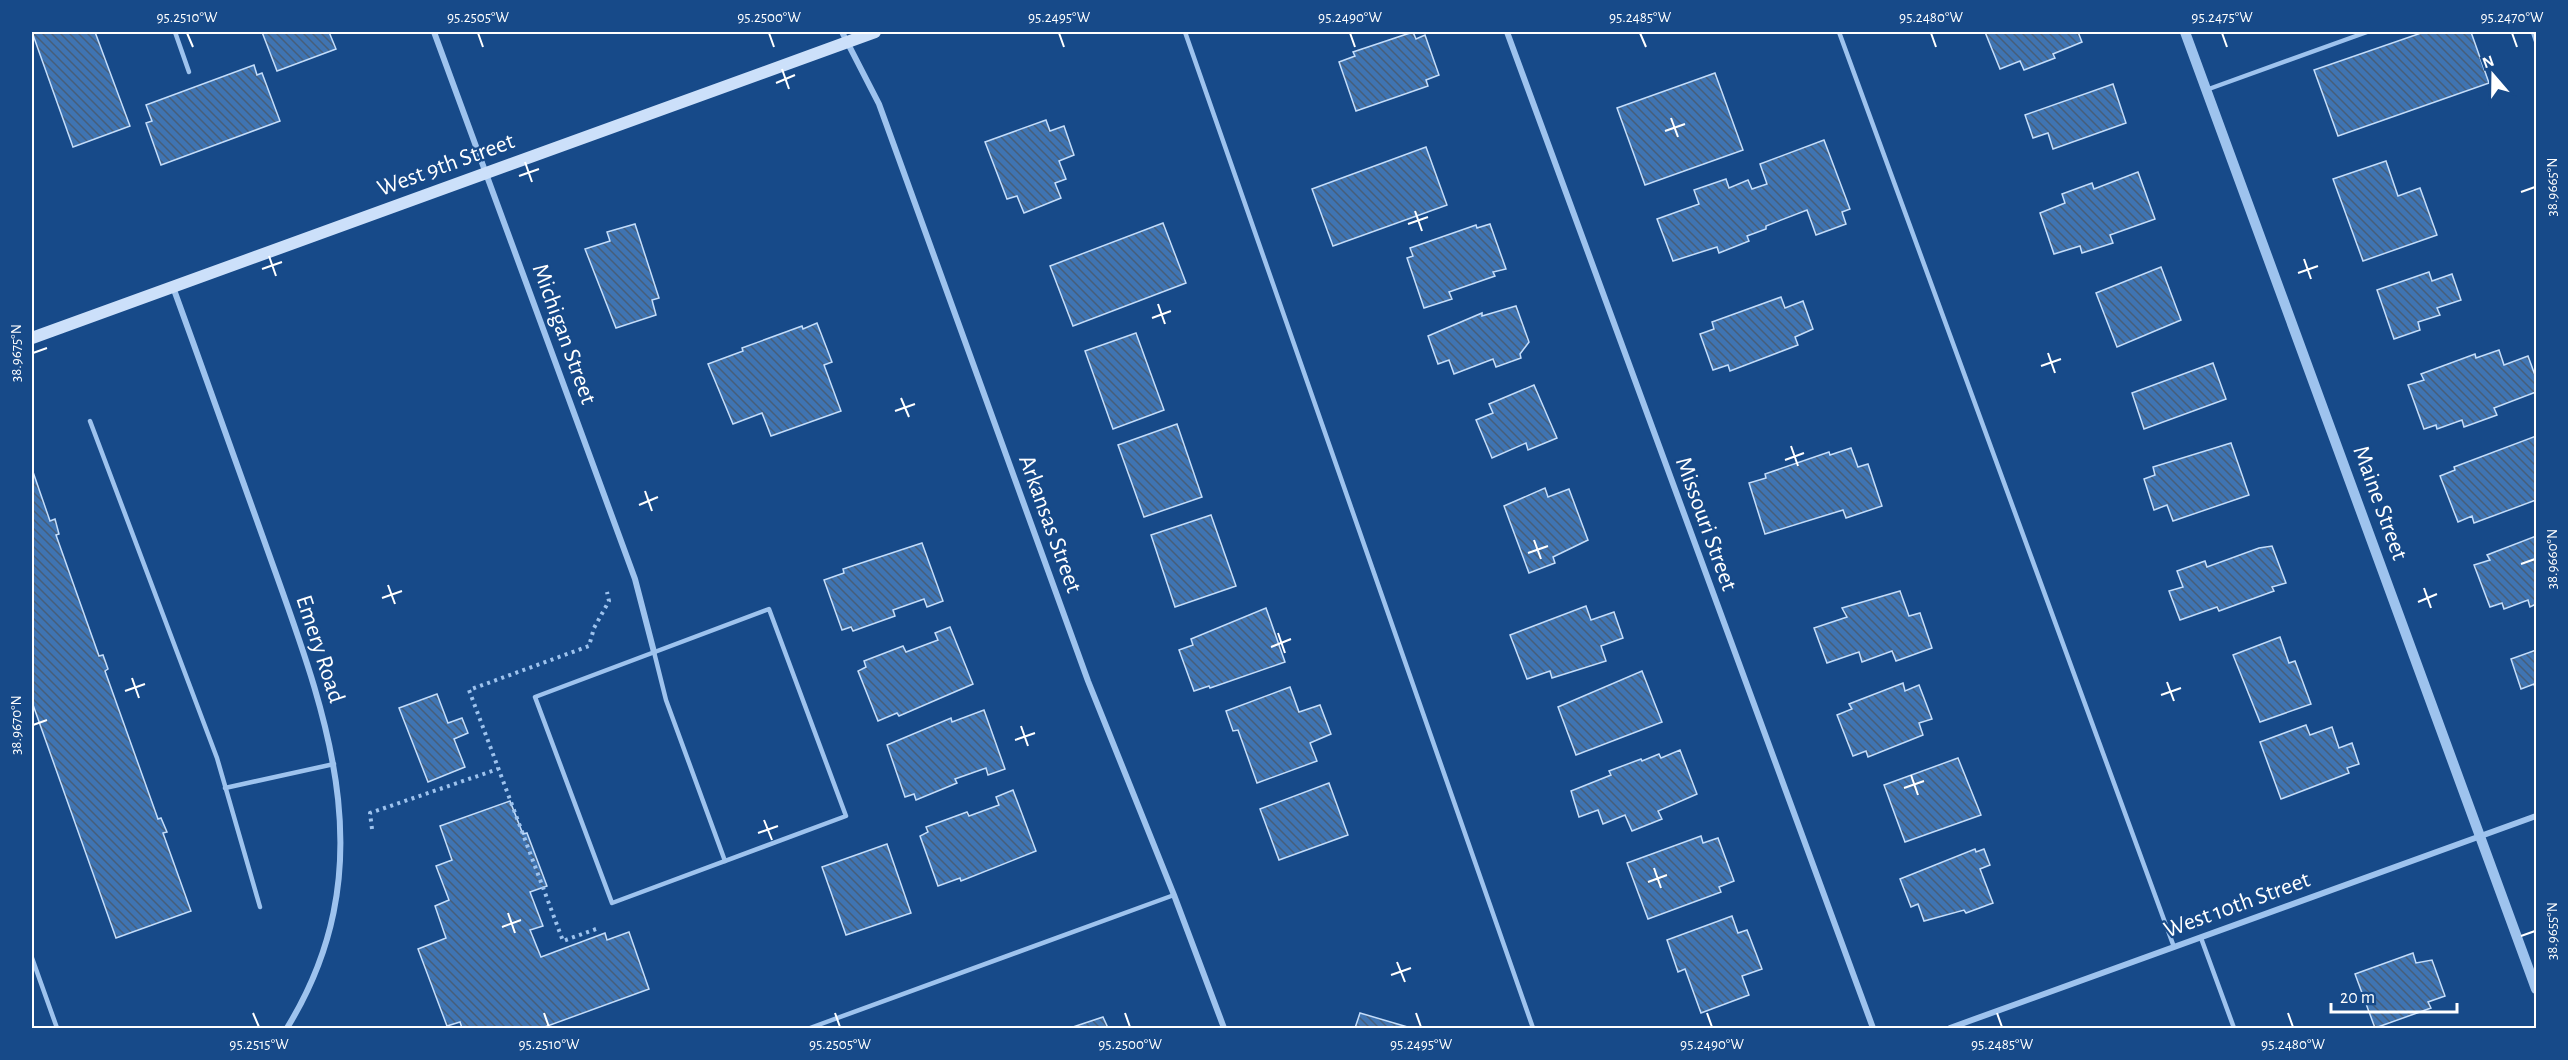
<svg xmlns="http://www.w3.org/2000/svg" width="2568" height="1060" font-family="'Alegreya Sans',sans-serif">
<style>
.building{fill:url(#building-back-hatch);stroke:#c4ddfa;stroke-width:1.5}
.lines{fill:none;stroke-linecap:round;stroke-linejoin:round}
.path{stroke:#9ec3ee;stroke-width:4;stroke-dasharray:3 4.5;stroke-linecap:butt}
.service{stroke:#9ec3ee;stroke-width:4.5}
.minor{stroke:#9ec3ee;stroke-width:6}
.tertiary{stroke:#9ec3ee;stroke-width:10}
.secondary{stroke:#cce0fa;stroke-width:12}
.ticks{fill:none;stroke:#fff;stroke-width:2}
.labels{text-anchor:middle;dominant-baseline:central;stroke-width:4.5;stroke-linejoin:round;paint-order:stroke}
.street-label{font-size:24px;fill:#fff;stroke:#174a89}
.neatline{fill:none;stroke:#fff;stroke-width:2}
.ticks-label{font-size:15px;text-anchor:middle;fill:#fff}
</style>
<defs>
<pattern id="building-back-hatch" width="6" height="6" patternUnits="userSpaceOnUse" patternTransform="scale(1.5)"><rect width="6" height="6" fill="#3f74b2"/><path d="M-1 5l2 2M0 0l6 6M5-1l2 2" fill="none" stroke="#465e7a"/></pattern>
</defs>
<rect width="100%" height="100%" fill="#174a89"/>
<g class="building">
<path d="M32,32h63l35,94 -57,21z"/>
<path d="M262,32h67l7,17 -59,22z"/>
<path d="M1413,32l3,7 9,-4 14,40 -13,5 2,6 -72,25 -17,-49 16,-6 -2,-4z"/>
<path d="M1985,32h93l4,10 -29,12 2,4 -31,12 -4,-9 -20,8z"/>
<path d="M2424,32h47l18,51 -151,53 -24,-66z"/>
<path d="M254,65l3,10 5,-2 18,48 -119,44 -15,-42 6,-2 -6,-16z"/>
<path d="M1715,73l28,77 -98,35 -28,-77z"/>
<path d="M2113,84l13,39 -73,26 -5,-16 -15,5 -8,-23z"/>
<path d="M1046,120l4,11 14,-5 10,29 -15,6 7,18 -11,4 6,15 -37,15 -7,-17 -10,3 -22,-57z"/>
<path d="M1824,140l26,69 -8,3 4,12 -30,11 -9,-25 -41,16v3l-19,7 2,5 -30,12 -2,-6 -44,14 -16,-42 42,-15 -5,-14 32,-11 3,9 19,-8 4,9 15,-5 -7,-20z"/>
<path d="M1426,147l21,58 -114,41 -21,-57z"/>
<path d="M2386,161l12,35 22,-8 17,47 -74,26 -30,-82z"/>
<path d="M2138,172l17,47 -45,16 3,8 -31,10 -2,-7 -26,8 -14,-41 25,-10 -3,-9 30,-11 2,6z"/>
<path d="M1163,223l23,60 -113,43 -23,-60z"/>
<path d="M635,224l24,74 -7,2 4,15 -40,13 -31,-79 25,-8 -3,-9z"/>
<path d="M1490,224l16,45 -13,3 2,4 -46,16 3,7 -28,9 -17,-50 6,-2 -3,-8 66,-23 1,3z"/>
<path d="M2161,267l20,53 -64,27 -21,-54z"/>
<path d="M2429,272l3,9 20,-7 9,26 -24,8 3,7 -22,7 2,8 -26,9 -17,-49z"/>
<path d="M1781,297l4,11 18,-7 10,28 -18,8 3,8 -68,26 -2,-6 -15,5 -13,-36 14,-5 -2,-7z"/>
<path d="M1516,306l13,36 -9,12 1,4 -25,9 -3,-8 -39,15 -5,-14 -11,4 -10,-28 54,-23v3z"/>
<path d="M817,323l15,39 -8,3 17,46 -70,25 -9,-23 -29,11 -25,-60 35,-13 -1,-3 60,-22 1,3z"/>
<path d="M1136,333l28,77 -51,19 -28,-78z"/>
<path d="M2499,350l5,15 24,-9 8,22v14l-42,16 3,7 -33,12 -2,-7 -25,9 -1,-4 -12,4 -16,-44 16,-5 -3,-6 54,-20 1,4z"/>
<path d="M2213,363l13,36 -82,30 -12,-36z"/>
<path d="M1534,385l23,53 -29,12 -2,-7 -34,15 -16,-38 17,-7 -4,-9z"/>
<path d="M1177,424l25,73 -58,20 -26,-72z"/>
<path d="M2536,436v64l-62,23 -2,-7 -14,6 -18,-46 15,-6 -1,-3z"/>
<path d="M2231,443l18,52 -76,26 -6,-16 -13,5 -10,-31 11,-4 -2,-8z"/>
<path d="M1851,448l7,19 10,-3 14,42 -36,12 -3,-8 -78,24 -16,-51 17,-5 -1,-4 64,-22 1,3z"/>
<path d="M32,469l18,52 5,-2 4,15 -3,1 43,121 4,-1 5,14 -3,2 53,148 3,-1 6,14 -4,1 28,78 -75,27 -84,-236z"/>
<path d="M1545,488l3,9 21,-8 19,51 -35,17 2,6 -26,10 -25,-67z"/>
<path d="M1211,515l25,71 -61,21 -24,-72z"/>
<path d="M2536,536v68l-6,3 -2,-7 -24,9 -2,-6 -12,4 -16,-42 16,-5 -3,-5z"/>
<path d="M922,543l21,58 -16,6 -3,-8 -31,11 2,6 -42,15 -2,-4 -9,3 -18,-50 20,-7 -1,-4z"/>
<path d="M2272,546l14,37 -14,4 2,4 -55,20 -2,-4 -37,13 -11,-29 14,-4 -6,-16 28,-10 2,6 52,-19z"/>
<path d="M1900,591l9,25 11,-3 12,35 -36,13 -4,-10 -30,11 -3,-10 -32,11 -13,-35 33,-11 -5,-9z"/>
<path d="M1586,606l5,14 23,-8 9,26 -22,8 5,15 -54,17 -2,-7 -23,8 -17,-44z"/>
<path d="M1266,608l19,54 -75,26 -1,-2 -15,5 -15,-41 14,-5 -2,-6z"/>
<path d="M950,627l23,57 -74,32 -2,-3 -19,8 -20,-50 8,-4 -2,-6 39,-15 3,6 32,-12 -3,-7z"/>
<path d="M2280,637l9,26 6,-2 16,43 -51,18 -27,-67z"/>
<path d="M2536,650v41l-2,-7 -13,5 -10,-30z"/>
<path d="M1642,671l20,51 -86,33 -18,-48z"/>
<path d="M1903,683l2,8 14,-6 13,34 -13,4 4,12 -55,22 -2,-6 -13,5 -16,-41 15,-6 -3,-5z"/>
<path d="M1290,687l9,25 21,-7 11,29 -21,9 7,18 -60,22 -19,-53 -5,1 -7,-20z"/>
<path d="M437,694l11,29 14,-5 6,15 -14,6 11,28 -37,15 -29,-74z"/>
<path d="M984,710l21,59 -17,6 -2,-7 -31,11 2,4 -41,17 -2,-6 -9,3 -18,-52 64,-27 1,4z"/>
<path d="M2306,725l4,10 22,-8 7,21 13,-5 7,21 -12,4 2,5 -68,26 -21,-57z"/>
<path d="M1680,750l17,44 -39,17 4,8 -30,12 -7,-16 -22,9 -5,-14 -19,7 -8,-26 40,-16 -2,-4 32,-12 1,2 17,-7 2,4z"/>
<path d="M1958,758l23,57 -76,27 -21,-57z"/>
<path d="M1329,783l19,52 -69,25 -19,-51z"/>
<path d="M1013,790l23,61 -75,30 -1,-3 -22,8 -18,-50 8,-4 -2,-5 41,-15 2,4 30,-11 -3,-8z"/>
<path d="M510,801l13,33 4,-1 20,53 -17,6 13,34 -13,4 11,27 64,-24 2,7 22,-8 20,57 -107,39h-80l-2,-6 -13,4 -29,-77 28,-11 -11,-32 14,-6 -13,-34 16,-6 -12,-34z"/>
<path d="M1701,836l2,7 15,-5 16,43 -15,6 2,5 -73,27 -21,-56z"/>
<path d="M887,844l24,69 -65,22 -24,-68z"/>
<path d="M1975,849l1,3 8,-3 6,16 -10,4 13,34 -27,10 -2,-3 -40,11 -6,-17 -7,3 -11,-28z"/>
<path d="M1732,916l6,17 9,-3 15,39 -20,7 7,19 -48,18 -16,-44 -7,3 -11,-32z"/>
<path d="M2413,953l3,10 16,-3 13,36 -17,6 3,6 -56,20 -20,-54z"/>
<path d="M1360,1013l51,15h-56z"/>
<path d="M1103,1017l5,11h-38z"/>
</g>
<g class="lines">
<g class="path">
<path d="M372,829l-2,-16 128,-44"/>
<path d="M596,929l-33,12 -94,-251 120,-44 5,-18 15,-27 -2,-9"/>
</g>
<g class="service">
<path d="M175,32l14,40"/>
<path d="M1185,32l348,996"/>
<path d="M1839,32l335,915"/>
<path d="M2533,32l3,9"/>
<path d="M2206,90l161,-58"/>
<path d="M90,421l127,337 43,149"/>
<path d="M769,609l77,207 -234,87 -77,-206z"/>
<path d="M654,652l12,48 59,161"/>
<path d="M225,788l109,-24"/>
<path d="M2201,938l33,90"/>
<path d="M32,958l25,70"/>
<path d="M810,1028l364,-133"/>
</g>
<g class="minor">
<path d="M434,32l201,547 19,73"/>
<path d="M842,32l37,72 209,577 86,214 50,133"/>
<path d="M1507,32l366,996"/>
<path d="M173,287c31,85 61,170 92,256 59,166 124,319 22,485"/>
<path d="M1950,1028l586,-212"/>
</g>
<path class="tertiary" d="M2185,32l351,957"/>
<path class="secondary" d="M32,338l843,-306"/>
</g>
<path class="ticks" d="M187,33l6,14M478,33l5,14M769,33l5,14M1059,33l5,14M1350,33l5,14M1640,33l6,14M1931,33l5,14M2222,33l5,14M2512,33l5,14M782,69l7,20M776,83l19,-8M1671,118l7,19M1665,131l20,-7M525,162l7,20M519,176l20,-7M2521,192l14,-5M1415,211l7,20M1408,224l20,-7M269,256l7,20M2304,259l7,20M262,269l20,-7M2298,273l20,-7M1158,304l7,20M1152,318l19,-7M33,353l14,-5M2048,353l7,20M2041,366l20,-7M901,398l8,19M895,411l20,-7M1791,446l7,20M1785,460l19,-7M645,491l7,20M639,505l19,-8M1534,540l7,19M1528,553l20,-7M2521,564l14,-5M388,585l7,19M2424,588l7,20M382,598l20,-7M2418,602l19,-8M1278,633l7,20M1271,647l20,-8M132,678l7,20M2167,682l7,19M125,691l20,-7M2161,695l20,-7M33,725l14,-5M1021,726l7,20M1015,740l20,-7M1911,775l7,20M1904,788l20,-7M764,820l8,20M758,833l20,-7M1654,868l7,20M1648,882l19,-7M508,913l7,20M502,927l19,-7M2521,936l14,-5M1397,962l8,20M1391,975l20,-7M253,1013l6,14M544,1013l5,14M835,1013l5,14M1125,1013l5,14M1416,1013l5,14M1707,1013l5,14M1997,1013l5,14M2288,1013l5,14"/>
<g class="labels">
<g class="street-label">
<text transform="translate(446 165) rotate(-20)">West 9th Street</text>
<text transform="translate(564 334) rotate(70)">Michigan Street</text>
<text transform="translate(2380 503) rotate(70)">Maine Street</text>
<text transform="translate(1050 524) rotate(70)">Arkansas Street</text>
<text transform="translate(1706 524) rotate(70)">Missouri Street</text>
<text transform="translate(320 649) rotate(72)">Emery Road</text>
<text transform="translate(2237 905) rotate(-20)">West 10th Street</text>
</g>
</g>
<rect width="2568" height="1060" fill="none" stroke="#174a89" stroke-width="66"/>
<g transform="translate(2493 75) rotate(340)" stroke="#174a89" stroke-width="4.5" paint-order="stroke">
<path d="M0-4.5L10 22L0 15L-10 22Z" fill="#ffffff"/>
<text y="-9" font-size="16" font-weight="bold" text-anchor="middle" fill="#ffffff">N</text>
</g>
<path d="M2331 1003v9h126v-9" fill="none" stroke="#ffffff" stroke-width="3"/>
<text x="2340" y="1003" font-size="18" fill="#ffffff" stroke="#174a89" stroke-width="4.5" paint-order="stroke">20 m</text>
<rect x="33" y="33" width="2502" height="994" class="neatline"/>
<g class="ticks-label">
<text x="187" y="22">95.2510°W</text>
<text x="478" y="22">95.2505°W</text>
<text x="769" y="22">95.2500°W</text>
<text x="1059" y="22">95.2495°W</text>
<text x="1350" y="22">95.2490°W</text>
<text x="1640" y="22">95.2485°W</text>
<text x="1931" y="22">95.2480°W</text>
<text x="2222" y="22">95.2475°W</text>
<text x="2512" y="22">95.2470°W</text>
<text transform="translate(2552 187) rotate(-90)" y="5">38.9665°N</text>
<text transform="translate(16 353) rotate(-90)" y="5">38.9675°N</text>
<text transform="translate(2552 559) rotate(-90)" y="5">38.9660°N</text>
<text transform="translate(16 725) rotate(-90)" y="5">38.9670°N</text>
<text transform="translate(2552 931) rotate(-90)" y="5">38.9655°N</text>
<text x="259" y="1049">95.2515°W</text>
<text x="549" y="1049">95.2510°W</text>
<text x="840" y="1049">95.2505°W</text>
<text x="1130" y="1049">95.2500°W</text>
<text x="1421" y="1049">95.2495°W</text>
<text x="1712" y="1049">95.2490°W</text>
<text x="2002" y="1049">95.2485°W</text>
<text x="2293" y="1049">95.2480°W</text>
</g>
</svg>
